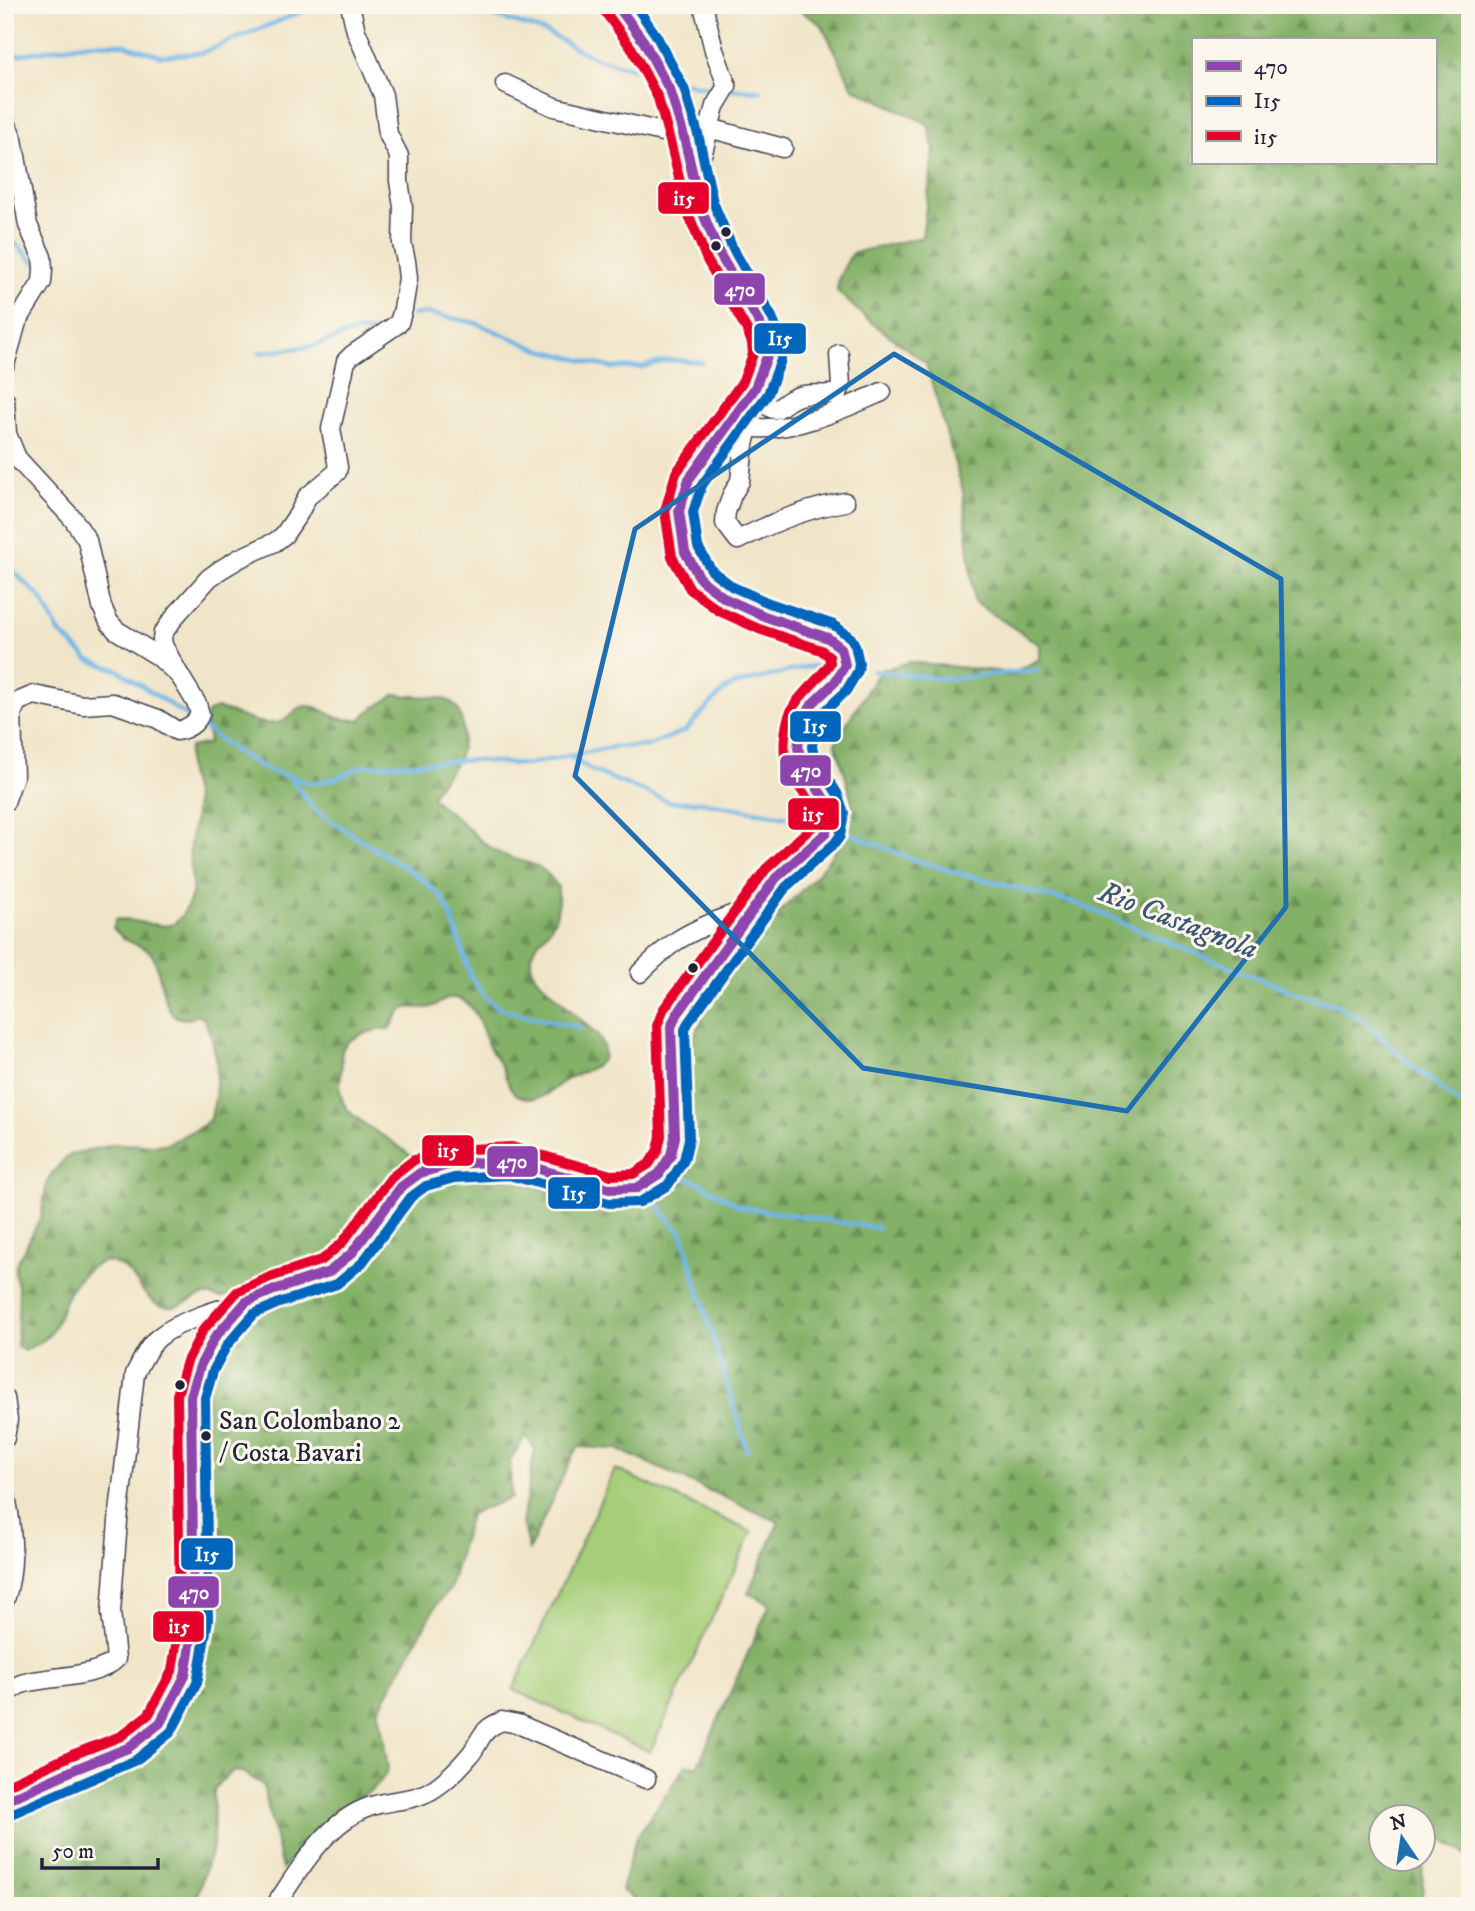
<svg xmlns="http://www.w3.org/2000/svg" width="1475" height="1911" font-family="'IM FELL DW Pica',serif">
<style>
.grass{fill:#a6ce78;stroke:#64785a;stroke-width:2}
.forest{fill:url(#forest-firs);stroke:#536a52;stroke-width:2;fill-rule:evenodd}
.lines{fill:none;stroke-linecap:round;stroke-linejoin:round}
.stream{stroke:#70b6e7;stroke-width:4.5}
.minor-casing{stroke:#413f50;stroke-width:21}
.tertiary-casing{stroke:#413f50;stroke-width:24}
.minor{stroke:#fff;stroke-width:18}
.tertiary{stroke:#fff;stroke-width:21}
.bus-1-casing{stroke:#fbf7ec;stroke-width:16}
.bus-2-casing{stroke:#fbf7ec;stroke-width:16}
.bus-3-casing{stroke:#fbf7ec;stroke-width:16}
.bus-1{stroke:#8e44ad;stroke-width:10}
.bus-2{stroke:#0065bd;stroke-width:10}
.bus-3{stroke:#e4002b;stroke-width:10}
.marked{fill:none;stroke:#1f6fb2;stroke-width:5;stroke-linejoin:round}
.bus-dot{fill:#22223b;stroke:#fbf7ec;stroke-width:2.5}
.labels{text-anchor:middle;dominant-baseline:central;stroke-width:6;stroke-linejoin:round;paint-order:stroke}
.bus-label{font-size:26px;fill:#22223b;stroke:#fbf7ec;text-anchor:start}
.water-label{font-size:30px;font-style:italic;fill:#3d5677;stroke:#fbf7ec}
.line-badge{stroke:#fbf7ec;stroke-width:2.5}
.badge-label{font-size:19px;text-anchor:middle;font-weight:bold;fill:#fff}
</style>
<defs>
<pattern id="forest-firs" width="22" height="20" patternUnits="userSpaceOnUse" patternTransform="scale(1.75)"><rect width="22" height="20" fill="#84b168"/><path d="M5 1l3.5 6h-7zM16 11l3.5 6h-7z" fill="#6c9057"/></pattern>
</defs>
<rect width="100%" height="100%" fill="#fbf7ec"/>
<filter id="ink" filterUnits="userSpaceOnUse"><feTurbulence type="fractalNoise" baseFrequency=".0143" numOctaves="2"/><feDisplacementMap in="SourceGraphic" scale="14" xChannelSelector="R" yChannelSelector="G"/><feConvolveMatrix kernelMatrix="1 2 1 2 8 2 1 2 1" color-interpolation-filters="sRGB"/></filter>
<filter id="wash" filterUnits="userSpaceOnUse"><feTurbulence type="fractalNoise" baseFrequency=".00686" numOctaves="4" result="noise"/><feDisplacementMap in="SourceGraphic" scale="28" xChannelSelector="R" yChannelSelector="G"/><feGaussianBlur stdDeviation="1.57" result="paint"/><feColorMatrix in="noise" values="0 0 0 0 0 0 0 0 0 0 0 0 0 0 0 0 0 1.4 0 .05"/><feComposite in="paint" operator="in"/></filter>
<g filter="url(#wash)">
<rect width="100%" height="100%" fill="#f0e5c8"/>
<path class="grass" d="M615,1469l137,63 -102,220 -137,-62z"/>
<g class="forest">
<path d="M791,5h679v1855l-9,-9 -26,-15 -13,25 1,29 -4,16h-774l-24,-16 15,-52 51,-74 10,3 73,-163 -22,-11 31,-71 -162,-73 -38,-2 -6,7 -44,96 -7,-27 13,-74 -9,-13 -16,24 1,38 -41,16 -20,75 -14,16 -57,104 9,60 -4,8 -13,14 -37,20 -52,58 -19,-84 -21,-13 -9,-1 -14,12 -5,8 -1,54 -19,61h-189v-91l27,-19 80,-32 47,-23 25,-36 19,-54 4,-270 16,-38 17,-22 24,-15 44,-10 50,-31 45,-60 38,-28 30,-3h15l100,26 32,2 31,-6 26,-21 13,-25 6,-111 8,-27 23,-47 8,-11c36,-34 102,-85 116,-132 7,-23 -7,-56 -14,-79l38,-62 9,-11 28,-8 103,11 27,-14v-14l-66,-43 -11,-111 -37,-128 -59,-44 -30,-28 2,-14 13,-24 70,-16 12,-86 -6,-27 -75,-36 -31,-63zM1193,40h242v123h-242zM1380,1816h42v42h-42z"/>
<path d="M396,694c15,4 44,1 55,8 16,11 13,44 6,58 -7,14 -20,22 -25,37 7,9 16,14 25,21 12,11 23,24 37,32 28,17 43,5 64,37 0,10 1,20 -2,29 -8,26 -37,30 -20,61l62,59c18,29 -8,32 -29,42 -16,8 -26,27 -47,19 -14,-5 -14,-18 -20,-29 -4,-8 -10,-15 -14,-23 -6,-16 -12,-43 -32,-47 -10,-2 -16,6 -25,9 -9,3 -23,-3 -30,4 -5,5 -7,13 -12,18 -13,0 -43,7 -47,22 -2,7 1,15 -1,22 -2,14 -2,26 7,37 19,21 48,29 66,50 -18,17 -29,40 -45,59 -9,11 -19,23 -29,32 -23,20 -65,32 -94,39 -5,1 -22,8 -25,8 -6,0 -9,-4 -16,-3 -13,2 -26,15 -40,12 -29,-6 -24,-42 -61,-46 -22,9 -36,28 -43,50 -3,7 -7,19 -13,25 -5,6 -16,10 -24,15l-7,-5 2,-56 -4,-16 1,-9 25,-48 6,-35 5,-9 12,-13 8,-6 44,-10 42,1 11,-2 35,-18 7,-7 4,-19 2,-38 -6,-25 -6,-16 -7,-5c-41,20 -32,-44 -48,-63 -4,-4 -10,-6 -15,-8 -8,-3 -16,-9 -22,-16l3,-9c16,-1 40,9 54,6 5,-1 9,-5 12,-10 20,-28 5,-38 8,-67 1,-16 7,-32 5,-48 -3,-19 -11,-35 -5,-53l19,-4 -3,-21 1,-9 9,-5c20,4 43,20 64,14 11,-3 15,-16 27,-16 10,-1 21,8 31,12 7,2 14,2 22,2l6,-7z"/>
</g>
<g class="lines">
<g class="stream">
<path d="M465,5c25,12 52,17 78,26 15,6 29,16 44,23 20,10 42,13 64,17"/>
<path d="M5,57l86,-14 32,1 38,12 40,-3 117,-48"/>
<path d="M672,78l25,8 25,2"/>
<path d="M730,89l31,2"/>
<path d="M5,233l30,30"/>
<path d="M413,315l13,-2 50,10 62,26 74,19 30,-1 27,-7 33,2"/>
<path d="M259,353l55,-7 43,-15 17,1"/>
<path d="M5,563l36,35 18,34 30,28 29,10 72,48"/>
<path d="M873,671l73,8 92,-9"/>
<path d="M199,724l39,29 29,17 45,13 23,-4 28,-13 110,-6 52,5 88,-18 34,-1 38,-15 38,-40 10,-6 73,-18 14,-1"/>
<path d="M570,757l23,14 77,31h32l86,15"/>
<path d="M291,779l26,33 101,64 23,20 10,19 20,62 15,21 12,9 13,5 70,16"/>
<path d="M842,830l67,28 45,14 124,32 107,45 130,51 22,5 29,17 42,40 46,37 16,9"/>
<path d="M681,1177l15,4 45,26 137,21"/>
<path d="M654,1201l28,33 65,216"/>
</g>
</g>
</g>
<g filter="url(#ink)">
<g class="lines">
<defs>
<g id="minor">
<path d="M505,84l49,23 130,30"/>
<path d="M5,120l8,19 15,86 14,32 1,12 -1,13 -25,40 -12,43"/>
<path d="M709,128l74,20"/>
<path d="M693,171l10,-19 12,-46 12,-20 -13,-36 -11,-45"/>
<path d="M755,388c24,41 22,10 49,7 11,-2 22,1 34,-2l3,-7 -2,-32"/>
<path d="M750,397l2,12 -8,36 -4,36 -8,14 -6,17 -1,11 13,17c33,-17 70,-32 107,-38"/>
<path d="M5,400l2,34 10,24 56,61 14,21 15,67 7,15 7,8 42,26 22,20 17,28 3,10c-4,10 -13,15 -23,17l-19,-12 -45,-16 -30,2 -49,-10 -17,7 -5,12 2,63 -9,25"/>
<path d="M750,419l3,7 3,2c40,3 89,-20 126,-36"/>
<path d="M180,676l-17,-31 -1,-6 1,-6 14,-19 32,-36 11,-8 20,-12 35,-16 9,-7 15,-22 8,-16 30,-25 1,-5 -7,-38 15,-68 6,-6 47,-32 4,-14 5,-31 -2,-17 -4,-18 1,-36 -4,-26v-25l-11,-22 -5,-39 -27,-64 -6,-26"/>
<path d="M640,973c12,-12 24,-24 38,-33 21,-13 55,-26 78,-34"/>
<path d="M5,1398l3,22 -3,18"/>
<path d="M5,1490c7,36 12,74 0,110"/>
<path d="M5,1694c6,-4 13,-10 20,-11 25,-7 73,-5 91,-24l-5,-47 7,-91 17,-147c6,-12 13,-28 24,-37 21,-17 61,-28 87,-35"/>
<path d="M275,1906c24,-36 51,-84 94,-99 22,-8 46,-5 66,-19 13,-9 25,-21 35,-33 7,-8 10,-20 18,-26 4,-4 10,-6 14,-8l16,3 128,55"/>
</g>
<path id="tertiary" d="M5,1801l73,-33 50,-20 32,-25 25,-47 9,-56 -3,-224 9,-30 15,-29 31,-35 28,-12 55,-18 23,-19 49,-66 19,-14 32,-9 59,-3 98,28 28,-1 22,-14 12,-19 4,-18 -4,-110 5,-11 100,-138 50,-45 4,-17 -5,-16 -23,-35 -4,-17 4,-26 11,-19 22,-21 10,-17 -4,-17 -13,-10 -64,-22 -38,-17 -25,-19 -16,-28 -6,-41 10,-32 66,-91 12,-32 -1,-16 -6,-16 -41,-71 -19,-47 -16,-69 -13,-44 -27,-51 -27,-37"/>
</defs>
<use href="#minor" class="minor-casing"/>
<use href="#tertiary" class="tertiary-casing"/>
<use href="#minor" class="minor"/>
<use href="#tertiary" class="tertiary"/>
<defs>
<path id="bus-1" d="M5,1801l73,-33 50,-20 32,-25 25,-47 9,-56 -3,-224 9,-30 15,-29 31,-35 28,-12 55,-18 23,-19 49,-66 19,-14 32,-9 59,-3 98,28 28,-1 22,-14 12,-19 4,-18 -4,-110 5,-11 100,-138 50,-45 4,-17 -5,-16 -23,-35 -4,-17 4,-26 11,-19 22,-21 10,-17 -4,-17 -13,-10 -64,-22 -38,-17 -25,-19 -16,-28 -6,-41 10,-32 66,-91 12,-32 -1,-16 -6,-16 -41,-71 -19,-47 -16,-69 -13,-44 -27,-51 -27,-37"/>
<path id="bus-2" d="M11,1814l125,-54 35,-28 26,-49 11,-63 -3,-222 8,-27 14,-26 27,-31 25,-11 58,-19 25,-21 49,-66 15,-11 28,-8 55,-3 100,28 31,-1 28,-17 16,-25 5,-21 -4,-109 3,-7 98,-136 49,-44 5,-7 4,-23 -7,-20 -22,-34 -3,-12 3,-20 9,-15 22,-21 12,-20 1,-8 -4,-18 -4,-7 -17,-13 -65,-22 -36,-16 -21,-16 -14,-24 -5,-35 9,-27 66,-91 13,-34 -1,-22 -8,-21 -40,-70 -19,-45 -15,-68 -14,-46 -28,-53 -21,-30"/>
<path id="bus-3" d="M5,1786l67,-31 49,-19 28,-22 23,-43 8,-52 -3,-224 10,-34 16,-31 34,-38 33,-15 52,-17 20,-17 49,-65 23,-18 36,-10 62,-3 99,28 22,-1 16,-10 9,-14 3,-14 -4,-110 6,-16 103,-141 47,-43c5,-22 -14,-36 -23,-53 -8,-16 -6,-37 -2,-54 7,-24 30,-36 42,-56l-1,-7 -8,-6 -62,-21 -40,-18 -29,-22 -18,-32 -7,-46 11,-38 67,-92 10,-27 -1,-11 -5,-13 -40,-70 -20,-49 -17,-70 -12,-43 -26,-49 -26,-36"/>
</defs>
<use href="#bus-1" class="bus-1-casing"/>
<use href="#bus-2" class="bus-2-casing"/>
<use href="#bus-3" class="bus-3-casing"/>
<use href="#bus-1" class="bus-1"/>
<use href="#bus-2" class="bus-2"/>
<use href="#bus-3" class="bus-3"/>
</g>
</g>
<path class="marked" d="M894,354l387,225 5,328 -159,204 -264,-43 -288,-292 60,-247z"/>
<g class="bus-dot">
<circle cx="726" cy="232" r="6"/>
<circle cx="716" cy="246" r="6"/>
<circle cx="693" cy="968" r="6"/>
<circle cx="180" cy="1385" r="6"/>
<circle cx="206" cy="1436" r="6"/>
</g>
<g class="labels">
<g class="bus-label">
<text x="219" y="1421">San Colombano 2<tspan x="219" dy="32">/ Costa Bavari</tspan></text>
</g>
<g class="water-label">
<text transform="translate(1178 921) rotate(21)">Rio Castagnola</text>
</g>
</g>
<g class="line-badge">
<rect x="657" y="181" width="53" height="34" rx="7" fill="#e4002b"/>
<rect x="713" y="272" width="53" height="34" rx="7" fill="#8e44ad"/>
<rect x="753" y="322" width="54" height="33" rx="7" fill="#0065bd"/>
<rect x="789" y="710" width="53" height="33" rx="7" fill="#0065bd"/>
<rect x="779" y="754" width="53" height="33" rx="7" fill="#8e44ad"/>
<rect x="787" y="797" width="53" height="34" rx="7" fill="#e4002b"/>
<rect x="421" y="1134" width="54" height="33" rx="7" fill="#e4002b"/>
<rect x="486" y="1145" width="53" height="33" rx="7" fill="#8e44ad"/>
<rect x="547" y="1176" width="54" height="34" rx="7" fill="#0065bd"/>
<rect x="180" y="1537" width="54" height="34" rx="7" fill="#0065bd"/>
<rect x="167" y="1575" width="53" height="34" rx="7" fill="#8e44ad"/>
<rect x="152" y="1610" width="53" height="33" rx="7" fill="#e4002b"/>
</g>
<g class="badge-label">
<text x="684" y="205">i15</text>
<text x="740" y="296">470</text>
<text x="780" y="345">I15</text>
<text x="815" y="733">I15</text>
<text x="806" y="777">470</text>
<text x="813" y="821">i15</text>
<text x="448" y="1157">i15</text>
<text x="512" y="1168">470</text>
<text x="574" y="1200">I15</text>
<text x="207" y="1561">I15</text>
<text x="194" y="1599">470</text>
<text x="179" y="1633">i15</text>
</g>
<rect width="1475" height="1911" fill="none" stroke="#fbf7ec" stroke-width="28"/>
<rect x="1192" y="38" width="245" height="126" fill="#fbf7ec" stroke="#a4a2a5" stroke-width="2"/>
<rect x="1206" y="61" width="35" height="10" fill="#8e44ad" stroke="#a4a2a5" stroke-width="2"/>
<text x="1254" y="74" font-size="21" fill="#22223b">470</text>
<rect x="1206" y="96" width="35" height="10" fill="#0065bd" stroke="#a4a2a5" stroke-width="2"/>
<text x="1254" y="108" font-size="21" fill="#22223b">I15</text>
<rect x="1206" y="131" width="35" height="10" fill="#e4002b" stroke="#a4a2a5" stroke-width="2"/>
<text x="1254" y="144" font-size="21" fill="#22223b">i15</text>
<g transform="translate(1402 1838) rotate(347)"><circle r="33" fill="#fbf7ec" stroke="#a4a2a5" stroke-width="2"/>
<path d="M0-5L12 26L0 18L-12 26Z" fill="#1f6fb2"/>
<text y="-10" font-size="19" font-weight="bold" text-anchor="middle" fill="#22223b">N</text>
</g>
<path d="M42 1858v10h116v-10" fill="none" stroke="#22223b" stroke-width="3.5"/>
<text x="52" y="1858" font-size="21" fill="#22223b" stroke="#fbf7ec" stroke-width="5" paint-order="stroke">50 m</text>
</svg>
